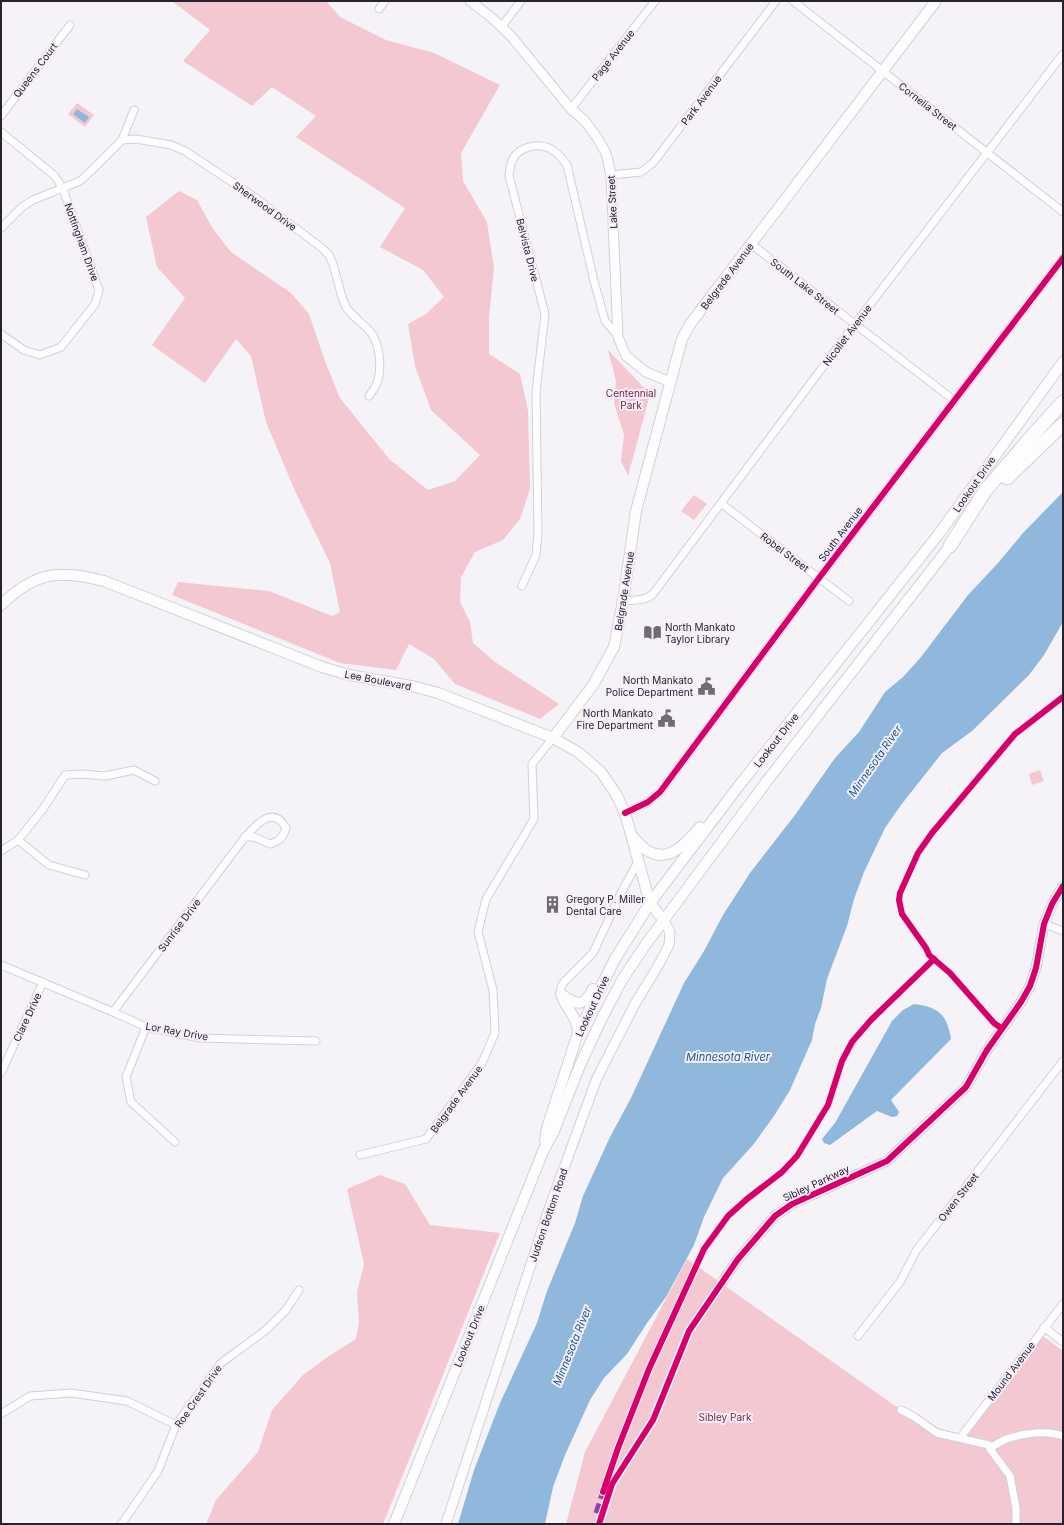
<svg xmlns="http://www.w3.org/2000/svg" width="1064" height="1525" font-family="Inter,sans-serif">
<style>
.green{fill:#f4c8d0}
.water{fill:#90b8dd}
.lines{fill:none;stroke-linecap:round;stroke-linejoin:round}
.minor-casing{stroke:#d4cfd8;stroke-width:9}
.tertiary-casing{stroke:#d4cfd8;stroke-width:11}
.secondary-casing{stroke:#d4cfd8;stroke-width:12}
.motorway-casing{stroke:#d4cfd8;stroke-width:15}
.minor{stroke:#fefdfe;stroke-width:7}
.tertiary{stroke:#fefdfe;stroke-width:9}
.secondary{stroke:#fefdfe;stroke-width:10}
.motorway{stroke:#fefdfe;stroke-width:13}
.quiet{stroke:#8e44ad;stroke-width:5;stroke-dasharray:10 5;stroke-linecap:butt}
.cycleway-casing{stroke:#f5effb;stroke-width:8}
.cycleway{stroke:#d6006c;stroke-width:6}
.labels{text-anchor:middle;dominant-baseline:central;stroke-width:4;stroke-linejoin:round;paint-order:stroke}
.street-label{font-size:10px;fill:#27222d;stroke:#f5effb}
.park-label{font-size:10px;fill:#791d34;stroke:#f5effb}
.poi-label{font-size:10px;fill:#27222d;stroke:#f5effb;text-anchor:start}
.water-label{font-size:11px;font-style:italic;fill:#185b8a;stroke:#f5effb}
</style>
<rect width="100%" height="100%" fill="#f5f2f8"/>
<g class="green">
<path d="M172,1h154l14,16 46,23 48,13 66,32 -39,68 2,28 24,41 7,46 -5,49v37l31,20 8,37 2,78 -10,30 -17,21 -28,12 -14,25 -1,25 10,20 3,21 22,19 64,42 -19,15 -85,-35 -21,-25 -25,-15 -13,26 -56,-7 -168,-68 6,-13 91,9 63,25 8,-4 -10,-49 -35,-72 -29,-69 -15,-66 -15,-17 -31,44 -53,-38 33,-47 -28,-31 -11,-50 33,-26 18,9 16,29 18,23 60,41 18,21 16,47 15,37 50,62 38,30 27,-9 25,-26 -49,-45 -16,-44 -7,-42 18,-10 18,-17 -21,-27 -43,-23 25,-39 -109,-71 20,-21 -44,-29 -20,19 -69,-45 27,-31z"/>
<path d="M77,103l17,12 -9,12 -17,-13z"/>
<path d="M608,350l42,44 -22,82 -7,-15 3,-26 -10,-32 2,-22z"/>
<path d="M694,495l13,9 -13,16 -13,-9z"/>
<path d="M1040,770l4,11 -12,4 -3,-11z"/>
<path d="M380,1175l25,9 25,41 70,8 -117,291h-177l10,-24 42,-48 14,-42 31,-35 26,-19 27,-17 3,-17 -2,-30 7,-28 -17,-75z"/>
<path d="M687,1259l214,151 58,28 80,-105 24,18v173h-497l19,-72z"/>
</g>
<g class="water">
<path d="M77,109l12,8 -4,6 -12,-9z"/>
<path d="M1063,492v130l-19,33 -15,20 -57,56 -30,22 -41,52 -16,23 -21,44 -10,27 -7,27 -20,53 -6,29 -6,16 -3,16 -22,50 -16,26 -21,29 -30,33 -19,39 -10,28 -28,52 -19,26 -20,31 -23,24 -14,22 -25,55 -12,32 -8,37h-87l16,-54 26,-67 37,-80 10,-32 28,-68 8,-27 27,-59 21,-39 53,-115 20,-32 19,-36 27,-42 45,-58 40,-57 24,-26 26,-40 18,-15 18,-20 47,-62 30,-32 25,-30z"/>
<path d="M914,1004c25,3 33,11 37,35l-60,61 8,12 -2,4 -5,1 -15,-6 -47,34 -6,-2 -2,-4 13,-16 57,-102 11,-11z"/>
</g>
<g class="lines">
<defs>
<g id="minor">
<path d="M793,1l270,211"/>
<path d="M379,9l6,-8"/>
<path d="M502,26l19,-25"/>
<path d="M571,109l84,-108"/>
<path d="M1,116l69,-91"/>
<path d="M1,132l54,44 8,13 36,101 -4,14 -34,43 -21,8 -16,-5 -23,-16"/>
<path d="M122,140l12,-30"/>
<path d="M611,175l30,-3 12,-9 123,-162"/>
<path d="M1,228l21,-21 11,-7 47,-19 13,-12 29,-29 14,-1 35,6 14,6 68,45 69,52 7,7 4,9 9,33 4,10c7,11 19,17 26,27 8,12 10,35 5,49 -2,5 -5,9 -8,13"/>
<path d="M751,244l204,157"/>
<path d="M722,504l127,97"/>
<path d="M522,586l14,-31 2,-22 -2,-142 9,-77 -36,-138c1,-5 1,-11 3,-15 5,-14 25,-18 37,-13 8,4 13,10 18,17l27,116 11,40 13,15"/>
<path d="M623,601c11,-1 22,0 30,-7l202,-270 208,-270"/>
<path d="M625,813l23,-11 12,-10 159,-214 244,-320"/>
<path d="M18,840l31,25 36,10"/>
<path d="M1,851l17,-11 25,-31 22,-34 17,-1 23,2 29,-6 21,11"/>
<path d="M1044,924l19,7"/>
<path d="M1,965l112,47 33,15 54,11 116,3"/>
<path d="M561,994v-7l4,-6 28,-28 28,-60 17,-31"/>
<path d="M113,1012l132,-175h9l16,7c9,-3 13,-6 16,-16 -13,-23 -29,-4 -41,9"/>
<path d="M146,1027l-20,50 5,25 44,40"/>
<path d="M1,1073l42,-91"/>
<path d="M360,1155l66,-16 56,-76 13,-30 -2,-43 -15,-58 8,-33 48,-80 -2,-55 21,-26"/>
<path d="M1044,1327l19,15"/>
<path d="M858,1336l42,-54 16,-31 147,-190"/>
<path d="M901,1410l12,6 24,17 52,12 1,4c17,-15 53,-20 73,-13"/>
<path d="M1,1414l29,-18 41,-3 56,8 49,24"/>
<path d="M960,1438l103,-134"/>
<path d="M990,1449l20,27 6,32v16"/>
<path d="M121,1524l2,-2 35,-51 18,-46 45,-62 45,-33 20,-20 13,-20"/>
</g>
<g id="tertiary">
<path d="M470,1l22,17 19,18 60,73 14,12 13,18 8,14 5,22 7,162 8,19 20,16 24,10"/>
<path d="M446,1524l103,-315 48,-131 39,-76 22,-36 11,-21 1,-13 -7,-13"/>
<path d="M599,1524l13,-40 41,-64 36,-89 49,-72 37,-43 17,-12 95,-43 79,-74 21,-37 34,-48 9,-16 6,-18 8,-44 8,-20 11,-18"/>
</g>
<g id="secondary">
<path d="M1,605c34,-33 58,-36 103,-24l218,86 27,8 67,12 22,6 115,45 25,14 23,20 15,22 9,19 25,90 13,16"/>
<path d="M553,738l40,-53 21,-38 9,-46 13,-90 46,-172 9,-16 245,-322"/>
<path d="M632,836c5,5 10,12 16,15 21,13 39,-9 52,-24"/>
<path d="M561,994c16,12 23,13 32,-5"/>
<path d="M562,996c5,15 16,20 16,38"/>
<path d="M545,1141l2,-13 30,-92 12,-25 26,-52 35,-56 91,-120 197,-248 125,-173"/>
<path d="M394,1524l150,-375 10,-18 26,-66 23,-49 19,-36 24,-36 121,-163 183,-235"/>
</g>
<g id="motorway">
<path d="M1007,478l56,-54"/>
<path d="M950,546l35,-55 47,-55 31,-34"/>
</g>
</defs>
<use href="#minor" class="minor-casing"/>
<use href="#tertiary" class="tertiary-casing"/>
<use href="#secondary" class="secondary-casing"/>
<use href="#motorway" class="motorway-casing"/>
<use href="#minor" class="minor"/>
<use href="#tertiary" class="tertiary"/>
<use href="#secondary" class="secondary"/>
<use href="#motorway" class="motorway"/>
<path class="quiet" d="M596,1513l8,-25"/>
<defs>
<g id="cycleway">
<path d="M625,813l23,-11 12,-10 159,-214 244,-320"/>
<path d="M1001,1028l-7,-5 -44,-50 -21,-18 -3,-7 -24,-34 -3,-14 1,-7 18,-40 14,-20 83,-99 48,-37"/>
<path d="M603,1492l15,-44 31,-79 55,-120 24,-33 19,-17 35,-27 15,-16 31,-51 14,-44 10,-19 19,-22 63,-61"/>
<path d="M599,1524l13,-40 41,-64 36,-89 49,-72 37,-43 17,-12 95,-43 79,-74 21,-37 34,-48 9,-16 6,-18 8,-44 8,-20 11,-18"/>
</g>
</defs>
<use href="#cycleway" class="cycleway-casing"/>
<use href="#cycleway" class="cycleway"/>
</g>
<defs>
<symbol id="library-bare" viewBox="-9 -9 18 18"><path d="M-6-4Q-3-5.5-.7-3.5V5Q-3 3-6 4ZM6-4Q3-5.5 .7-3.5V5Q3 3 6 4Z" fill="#6f6b74" stroke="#f5effb" stroke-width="2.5" paint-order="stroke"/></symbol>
<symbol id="civic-bare" viewBox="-9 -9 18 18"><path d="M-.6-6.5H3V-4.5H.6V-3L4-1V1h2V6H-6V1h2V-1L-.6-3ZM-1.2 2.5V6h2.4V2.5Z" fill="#6f6b74" stroke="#f5effb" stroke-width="2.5" paint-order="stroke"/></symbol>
<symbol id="building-bare" viewBox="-9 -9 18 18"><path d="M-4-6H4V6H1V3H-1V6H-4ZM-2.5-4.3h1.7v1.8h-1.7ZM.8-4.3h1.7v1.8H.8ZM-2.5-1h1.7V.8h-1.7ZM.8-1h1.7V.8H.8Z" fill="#6f6b74" stroke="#f5effb" stroke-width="2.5" paint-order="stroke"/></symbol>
</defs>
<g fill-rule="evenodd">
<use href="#library-bare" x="640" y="620" width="25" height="25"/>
<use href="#civic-bare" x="694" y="674" width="25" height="25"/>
<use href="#civic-bare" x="654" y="706" width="25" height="25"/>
<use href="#building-bare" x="540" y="892" width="25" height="25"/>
</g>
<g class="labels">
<g class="street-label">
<text transform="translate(613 55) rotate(-52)">Page Avenue</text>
<text transform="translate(35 70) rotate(-53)">Queens Court</text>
<text transform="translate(701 100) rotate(-53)">Park Avenue</text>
<text transform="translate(928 106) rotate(38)">Cornelia Street</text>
<text transform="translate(612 202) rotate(-93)">Lake Street</text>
<text transform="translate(265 206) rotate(36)">Sherwood Drive</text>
<text transform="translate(82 242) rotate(70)">Nottingham Drive</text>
<text transform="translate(528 250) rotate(76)">Belvista Drive</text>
<text transform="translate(727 276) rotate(-53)">Belgrade Avenue</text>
<text transform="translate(805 286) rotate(38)">South Lake Street</text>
<text transform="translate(847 335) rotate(-53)">Nicollet Avenue</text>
<text transform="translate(974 484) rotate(-55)">Lookout Drive</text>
<text transform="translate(840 534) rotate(-53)">South Avenue</text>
<text transform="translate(785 552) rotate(37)">Robel Street</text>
<text transform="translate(624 591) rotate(-81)">Belgrade Avenue</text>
<text transform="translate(378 680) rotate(11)">Lee Boulevard</text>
<text transform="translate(776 740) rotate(-52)">Lookout Drive</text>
<text transform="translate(179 925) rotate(-53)">Sunrise Drive</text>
<text transform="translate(592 1006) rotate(-65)">Lookout Drive</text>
<text transform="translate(27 1017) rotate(-65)">Clare Drive</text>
<text transform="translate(177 1031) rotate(10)">Lor Ray Drive</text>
<text transform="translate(456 1099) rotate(-54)">Belgrade Avenue</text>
<text transform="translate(816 1183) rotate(-25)">Sibley Parkway</text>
<text transform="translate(958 1197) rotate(-52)">Owen Street</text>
<text transform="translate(548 1215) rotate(-71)">Judson Bottom Road</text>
<text transform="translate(469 1336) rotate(-68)">Lookout Drive</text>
<text transform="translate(1011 1371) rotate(-53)">Mound Avenue</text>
<text transform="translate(198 1396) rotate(-55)">Roe Crest Drive</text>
</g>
<g class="park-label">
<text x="631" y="393">Centennial<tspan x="631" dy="12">Park</tspan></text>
<text x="725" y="1417">Sibley Park</text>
</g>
<g class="poi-label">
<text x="665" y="627">North Mankato<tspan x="665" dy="12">Taylor Library</tspan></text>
<text x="693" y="680" text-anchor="end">North Mankato<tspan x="693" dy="12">Police Department</tspan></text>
<text x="653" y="713" text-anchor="end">North Mankato<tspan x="653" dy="12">Fire Department</tspan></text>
<text x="566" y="899">Gregory P. Miller<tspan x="566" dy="12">Dental Care</tspan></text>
</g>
<g class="water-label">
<text transform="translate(875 761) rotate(-55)">Minnesota River</text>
<text x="728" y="1057">Minnesota River</text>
<text transform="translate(572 1346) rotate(-68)">Minnesota River</text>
</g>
</g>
<rect width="1064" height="1525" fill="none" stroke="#27222d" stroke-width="4"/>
</svg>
